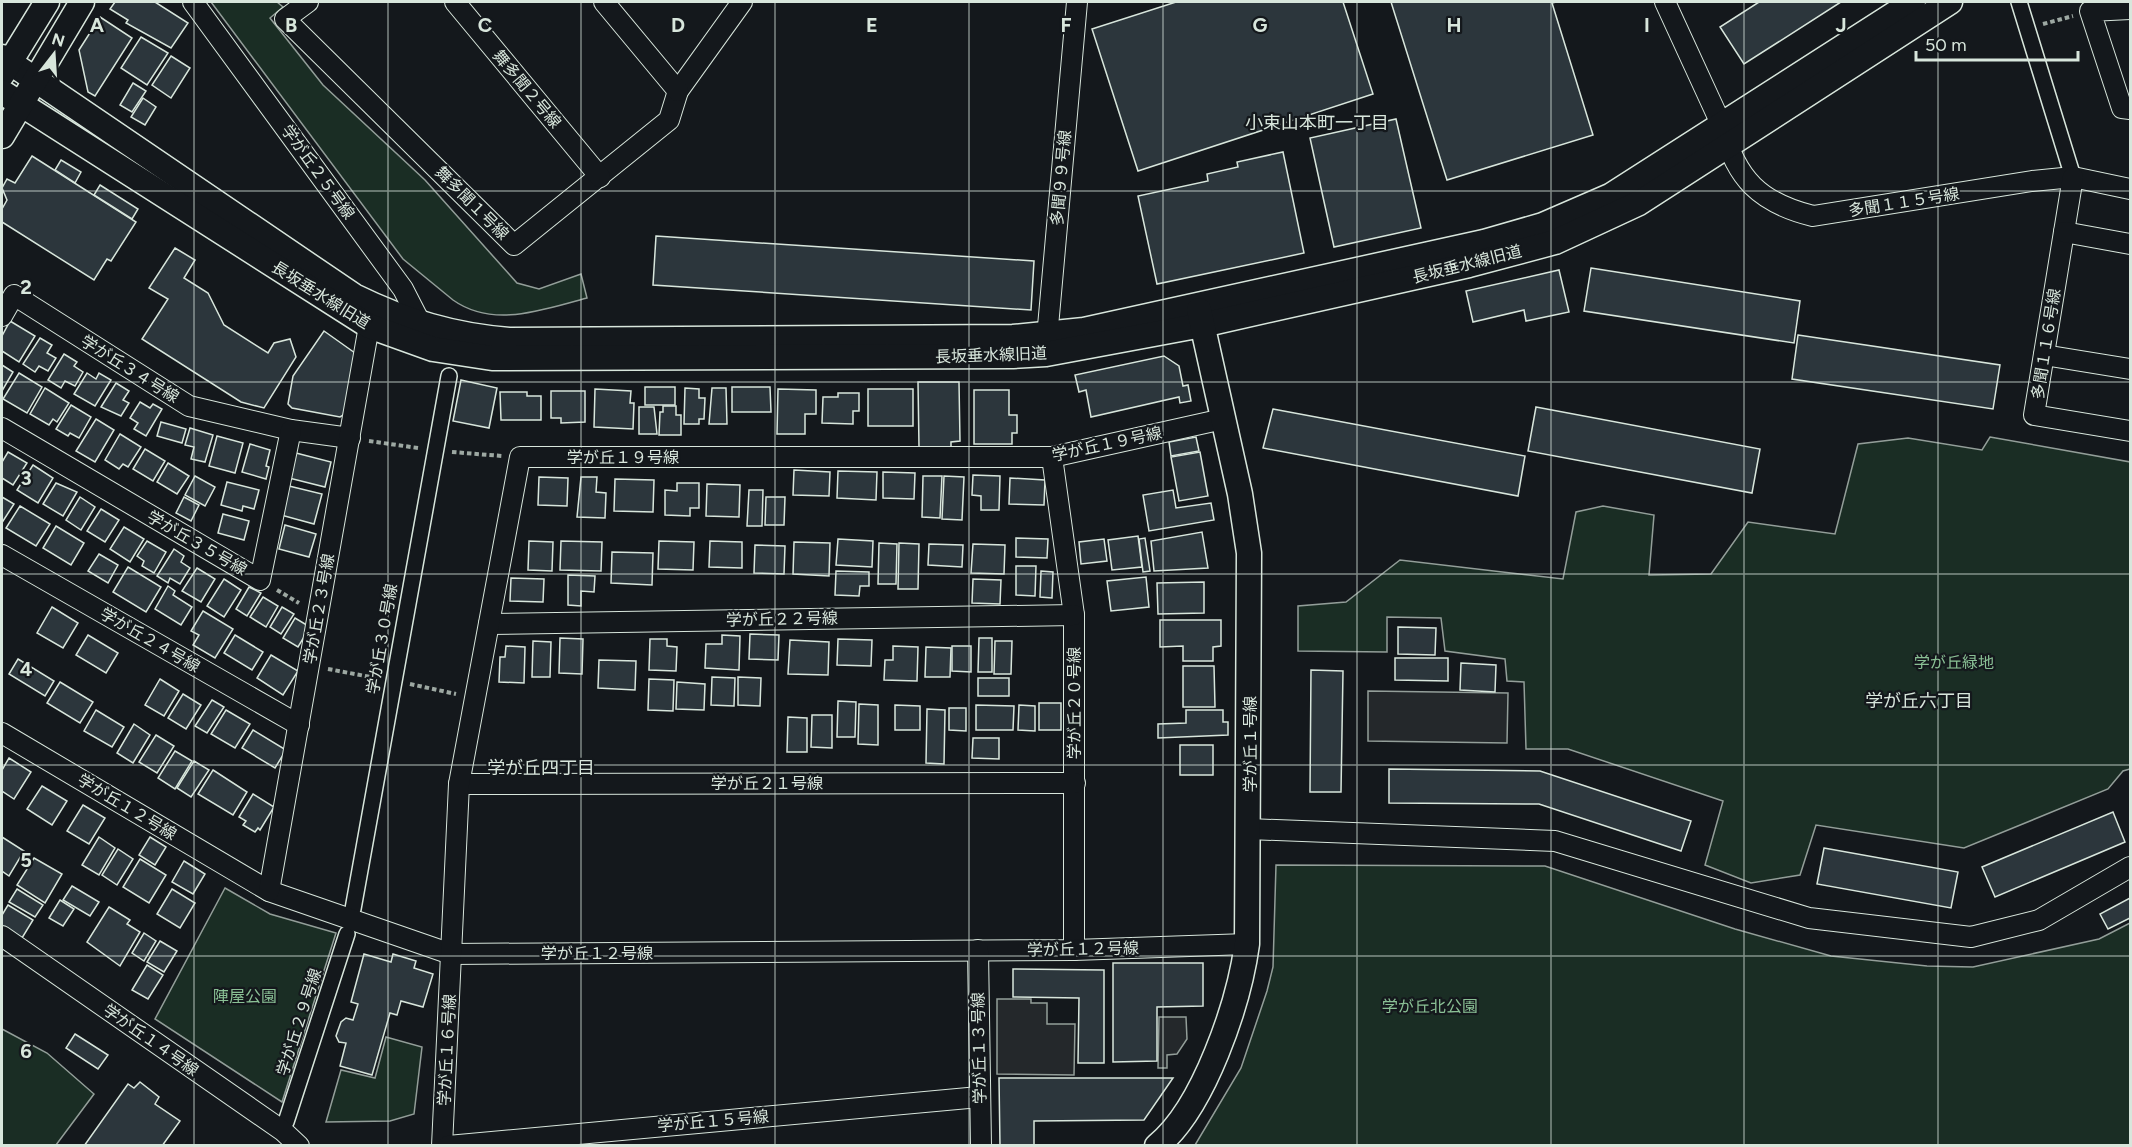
<svg xmlns="http://www.w3.org/2000/svg" width="2132" height="1147" font-family="Figtree,'Noto Sans JP',sans-serif">
<style>
.green{fill:#1a2d24;stroke:#939e99;stroke-width:1.5}
.parking{fill:#24282b;stroke:#939e99;stroke-width:1.5}
.building{fill:#2c363c;stroke:#d8e6dc;stroke-width:1.5}
.lines{fill:none;stroke-linecap:round;stroke-linejoin:round}
.pedestrian-casing{stroke:#d8e6dc;stroke-width:18}
.minor-casing{stroke:#d8e6dc;stroke-width:22}
.tertiary-casing{stroke:#d8e6dc;stroke-width:27}
.path{stroke:#9da8a2;stroke-width:4;stroke-dasharray:4.5 3;stroke-linecap:butt}
.pedestrian{stroke:#14181c;stroke-width:15}
.minor{stroke:#14181c;stroke-width:20}
.tertiary{stroke:#14181c;stroke-width:24}
.grid{fill:none;stroke:#d8e6dc;stroke-width:1.5;stroke-opacity:0.55}
.labels{text-anchor:middle;dominant-baseline:central;stroke-width:4.5;stroke-linejoin:round;paint-order:stroke}
.street-label{font-size:16px;fill:#d8e6dc;stroke:#14181c}
.park-label{font-size:16px;fill:#8ac095;stroke:#14181c}
.neighbourhood-label{font-size:18px;fill:#d8e6dc;stroke:#14181c}
.grid-label{font-size:20px;text-anchor:middle;font-weight:bold;fill:#d8e6dc;stroke:#14181c;stroke-width:4.5;stroke-linejoin:round;paint-order:stroke}
</style>
<rect width="100%" height="100%" fill="#14181c"/>
<g class="green">
<path d="M211,2h66l6,5 -13,11 53,67 102,95 92,103 22,6 42,-15 6,24c-43,11 -93,31 -134,2l-50,-41z"/>
<path d="M1990,437l140,25v307l-7,2 -15,18 -144,59 -148,-23 -16,50 -49,8 -46,-18 18,-64 -155,-52h-42l-2,-67 -17,-1 -2,-22 -60,-8 -4,-33 -54,-1v35l-89,-1v-45l48,-4 54,-42 163,19 13,-67 27,-6 51,9 -5,60 62,-1 37,-52 87,12 23,-90 50,-6 74,12z"/>
<path d="M1276,865l269,1 190,63 96,27 96,10 46,1 126,-28 31,-16v222h-935l46,-77 26,-77 6,-24z"/>
<path d="M225,888l45,26 66,19 -54,169 -127,-83z"/>
<path d="M2,1029l45,24 47,41 -38,51h-54z"/>
<path d="M386,1037l36,10 -8,67 -24,7 -64,1 15,-52 34,8z"/>
</g>
<g class="parking">
<path d="M1368,691l140,2 -1,50 -139,-2z"/>
<path d="M997,999h34v4h16v21h28l-1,51 -77,-1z"/>
<path d="M1159,1017h27l1,22 -10,15 -10,1v13h-9z"/>
</g>
<g class="building">
<path d="M115,2h40l33,21 -17,25 -45,-25 2,-3 -18,-11z"/>
<path d="M1176,2h167l30,92 -235,77 -46,-142z"/>
<path d="M1391,2h165l-4,1 41,132 -146,45z"/>
<path d="M1759,2h82l-97,62 -24,-37z"/>
<path d="M100,17l32,21 -37,58 -7,-4 -9,-42z"/>
<path d="M141,37l27,16 -21,32 -26,-17z"/>
<path d="M171,56l19,12 -19,30 -19,-13z"/>
<path d="M133,83l13,8 -14,21 -12,-7z"/>
<path d="M143,98l13,9 -11,18 -14,-8z"/>
<path d="M1396,119l25,109 -87,19 -24,-109z"/>
<path d="M1283,152l21,101 -147,31 -19,-88 70,-15 -1,-7 31,-7 -1,-5z"/>
<path d="M32,156l104,66 -25,39 -4,-2 -13,21 -92,-58v-13l5,-9 -5,-12 5,-9 8,4z"/>
<path d="M61,160l20,12 -6,11 -20,-13z"/>
<path d="M100,185l38,24 -6,10 -38,-24z"/>
<path d="M656,236l378,25 -3,49 -378,-25z"/>
<path d="M175,248l20,12 -11,18 24,15 16,32 44,28 6,-10 16,-4 6,18 -32,51 -23,-6 -99,-63 26,-40 -19,-11z"/>
<path d="M1591,268l209,33 -6,42 -210,-32z"/>
<path d="M1559,270l10,42 -43,9 -2,-11 -51,12 -7,-31z"/>
<path d="M10,321l25,15 -16,26 -17,-11v-15z"/>
<path d="M324,331l31,22 -10,61 -5,3 -48,-9 -4,-4 5,-28z"/>
<path d="M1798,335l202,30 -7,44 -201,-30z"/>
<path d="M40,338l12,7 -5,8 9,5 -8,13 -9,-5 -4,6 -12,-8z"/>
<path d="M64,354l13,8 -3,4 9,6 -8,14 -10,-5 -4,7 -13,-8z"/>
<path d="M1164,356l15,10 4,20 5,-1 3,16 -11,2 -1,-6 -88,20 -5,-27 -7,2 -4,-17z"/>
<path d="M2,365l11,7 -11,19z"/>
<path d="M19,373l23,14 -15,26 -24,-14z"/>
<path d="M87,373l9,6 3,-6 12,7 -16,26 -21,-12z"/>
<path d="M461,380l36,8 -8,40 -36,-7z"/>
<path d="M918,382h41l1,59 -9,1v5h-32z"/>
<path d="M116,383l13,8 -6,9 6,3 -8,13 -20,-9z"/>
<rect x="645" y="387" width="30" height="18"/>
<path d="M732,387h38l1,25h-39z"/>
<path d="M45,388l24,15 -12,19 -4,-3 -4,6 -19,-11z"/>
<path d="M685,388l14,1v9h6l-1,21h-5v5h-15z"/>
<path d="M712,388h14l1,36h-18z"/>
<path d="M595,389l36,2 -1,12h4l-1,26 -39,-2z"/>
<path d="M778,389l38,1v24h-11v20h-28z"/>
<rect x="868" y="389" width="45" height="37"/>
<path d="M974,390h35v25h8v18h-5v11h-38z"/>
<path d="M551,391h34v31l-24,1v-5h-10z"/>
<path d="M500,392h27v4h14v24h-40z"/>
<path d="M838,393h21v18h-6v13l-31,-1 1,-26h15z"/>
<path d="M140,402l10,6 3,-4 9,5 -16,27 -12,-7 4,-6 -8,-5z"/>
<path d="M71,405l20,12 -12,21 -9,-5 -2,3 -12,-7z"/>
<path d="M663,406h13v9h5v20h-22l1,-23h3z"/>
<path d="M639,407h15l3,27h-18z"/>
<path d="M1536,407l224,42 -8,44 -224,-42z"/>
<path d="M1273,409l252,47 -7,40 -255,-48z"/>
<path d="M96,419l18,11 -19,32 -19,-11z"/>
<path d="M161,422l25,7 -4,14 -25,-7z"/>
<path d="M190,428l23,7 -8,27 -14,-3 3,-12 -9,-2z"/>
<path d="M120,434l21,13 -13,20 -5,-3 -4,5 -14,-9z"/>
<path d="M217,436l26,7 -8,30 -26,-7z"/>
<path d="M1196,437l3,14 -28,5 -2,-14z"/>
<path d="M250,444l20,6 -4,16 3,1 -3,12 -24,-7z"/>
<path d="M145,449l20,12 -12,20 -20,-12z"/>
<path d="M8,452l19,11 -14,22 -11,-7v-16z"/>
<path d="M1200,452l8,44 -29,5 -8,-44z"/>
<path d="M296,453l35,9 -6,25 -36,-9z"/>
<path d="M168,463l21,13 -12,18 -20,-12z"/>
<path d="M33,465l20,13 -15,25 -21,-13z"/>
<path d="M794,470l36,2 -1,24 -36,-1z"/>
<path d="M838,471l39,1 -1,28 -39,-2z"/>
<path d="M883,472l32,1 -1,26 -31,-1z"/>
<path d="M973,475l27,1 -1,34h-18v-14l-9,-1z"/>
<path d="M195,476l20,11 -10,19 -20,-11z"/>
<path d="M923,476h19l-2,42 -18,-1z"/>
<path d="M944,476l20,1 -2,43 -20,-1z"/>
<path d="M539,477l29,1 -1,28 -29,-1z"/>
<path d="M581,477h16l-1,15 10,1 -1,25 -28,-1z"/>
<path d="M1010,478l35,2 -1,25 -35,-1z"/>
<path d="M615,479l39,1 -1,32 -39,-1z"/>
<path d="M227,482l32,8 -5,19 -11,-3 -1,5 -21,-6z"/>
<path d="M56,483l21,9 -14,24 -20,-12z"/>
<path d="M677,483h22v25h-9v8l-25,-1v-25l12,1z"/>
<path d="M707,484l33,1 -1,32 -33,-1z"/>
<path d="M289,486l33,8 -8,30 -33,-9z"/>
<path d="M749,490h14l-1,36h-15z"/>
<path d="M1173,490l3,18 35,-5 3,17 -65,11 -6,-36z"/>
<path d="M2,497l12,7 -11,17 -1,-1z"/>
<path d="M80,497l15,10 -14,23 -15,-10z"/>
<path d="M184,497l15,8 -8,16 -15,-8z"/>
<path d="M766,497h19l-1,28h-19z"/>
<path d="M20,506l30,18 -14,22 -30,-18z"/>
<path d="M101,509l18,11 -14,22 -18,-11z"/>
<path d="M223,514l26,7 -5,19 -26,-7z"/>
<path d="M285,525l31,9 -7,23 -30,-8z"/>
<path d="M56,526l28,17 -13,22 -28,-17z"/>
<path d="M124,527l20,12 -14,23 -20,-13z"/>
<path d="M1202,532l6,36 -54,3 -3,-30z"/>
<path d="M1138,536l4,31 -30,3 -4,-30z"/>
<path d="M1016,538l32,1 -1,19 -31,-1z"/>
<path d="M1145,538l5,33 -7,1 -4,-33z"/>
<path d="M838,539l35,2 -1,26 -36,-2z"/>
<path d="M1104,539l3,22 -26,3 -2,-22z"/>
<path d="M147,541l19,11 -12,21 -12,-7 2,-5 -7,-5z"/>
<path d="M529,541l24,1 -1,29 -24,-1z"/>
<path d="M561,541l41,1 -1,29 -41,-1z"/>
<path d="M659,541l35,1 -1,28 -35,-1z"/>
<path d="M710,541l32,1v26l-33,-1z"/>
<path d="M794,542l36,1 -1,33 -36,-2z"/>
<path d="M879,543l18,1 -1,40h-18z"/>
<path d="M899,543l20,1 -1,45h-20z"/>
<path d="M929,544l34,1 -1,22 -34,-2z"/>
<path d="M973,544l32,1 -1,29 -33,-1z"/>
<path d="M755,545l30,1 -1,28 -30,-1z"/>
<path d="M174,549l10,7 -3,6 9,6 -10,16 -10,-6 -2,5 -11,-7z"/>
<path d="M612,552l41,1 -1,32 -41,-2z"/>
<path d="M99,554l19,11 -10,18 -20,-12z"/>
<path d="M1016,566h20l-1,30 -19,-1z"/>
<path d="M128,567l33,20 -15,25 -33,-20z"/>
<path d="M197,568l18,11 -14,23 -19,-11z"/>
<path d="M836,571l33,1v14h-9l-1,10 -24,-1z"/>
<path d="M1041,571l12,1 -1,26 -12,-1z"/>
<path d="M568,575l27,1 -1,16 -13,-1v15l-13,-1z"/>
<path d="M1146,577l3,30 -38,4 -4,-30z"/>
<path d="M511,578l33,1 -1,23 -33,-1z"/>
<path d="M224,579l17,11 -17,27 -17,-11z"/>
<path d="M973,579l28,1 -1,24 -28,-1z"/>
<path d="M1204,582v31l-46,1 -1,-31z"/>
<path d="M168,586l7,5 -2,4 19,12 -11,18 -26,-16z"/>
<path d="M249,587l12,6 -14,23 -11,-7z"/>
<path d="M263,597l15,9 -12,21 -16,-10z"/>
<path d="M52,607l26,16 -15,25 -26,-15z"/>
<path d="M282,607l12,7 -13,20 -11,-7z"/>
<path d="M203,611l30,18 -18,29 -22,-13 6,-10 -8,-4z"/>
<path d="M295,618l15,9 -12,20 -15,-9z"/>
<path d="M1160,620h61v26l-8,1v14h-30v-15l-23,1z"/>
<path d="M1398,627l38,1 -1,27 -37,-1z"/>
<path d="M750,634l29,1 -1,25 -29,-1z"/>
<path d="M88,635l30,18 -12,20 -30,-18z"/>
<path d="M235,635l28,17 -11,18 -28,-17z"/>
<path d="M722,635l18,1 -1,34 -34,-2 1,-24h16z"/>
<path d="M560,638l23,1 -1,35 -23,-1z"/>
<path d="M979,638h13v34h-14z"/>
<path d="M650,639h17v7l10,1 -1,24 -27,-1z"/>
<path d="M838,639l34,1 -1,26 -34,-1z"/>
<path d="M790,640l39,2 -1,33 -40,-1z"/>
<path d="M533,641l18,1 -1,35h-18z"/>
<path d="M995,641h17l-1,33h-17z"/>
<path d="M506,646l19,1 -1,36 -25,-1 1,-25h5z"/>
<path d="M893,646l25,1 -1,34 -33,-1 1,-20h8z"/>
<path d="M952,646h19v26l-19,-1z"/>
<path d="M926,647l25,1 -1,29h-25z"/>
<path d="M271,655l27,16 -15,24 -26,-17z"/>
<path d="M1395,658h53v23l-53,-1z"/>
<path d="M18,659l36,22 -9,15 -36,-22z"/>
<path d="M599,660l37,1 -1,29 -37,-2z"/>
<path d="M1461,663l35,2 -1,27 -35,-2z"/>
<path d="M1183,666h31l1,41h-32z"/>
<path d="M1311,670l32,1 -2,121h-31z"/>
<path d="M712,677l23,1 -1,28 -23,-1z"/>
<path d="M738,677l23,1 -1,28 -22,-1z"/>
<rect x="978" y="678" width="31" height="18"/>
<path d="M160,679l19,12 -15,25 -19,-11z"/>
<path d="M649,679l25,1 -1,31 -25,-1z"/>
<path d="M60,682l33,20 -13,21 -33,-20z"/>
<path d="M677,682l28,2 -1,26 -28,-1z"/>
<path d="M183,694l18,11 -15,24 -18,-11z"/>
<path d="M212,700l12,7 -17,26 -12,-7z"/>
<path d="M838,701l18,1 -1,35h-18z"/>
<rect x="1039" y="703" width="22" height="27"/>
<path d="M859,704l19,1v40l-20,-1z"/>
<path d="M895,705l25,1v24h-25z"/>
<path d="M976,705l38,1 -1,24h-37z"/>
<path d="M1019,705l16,1v25l-17,-1z"/>
<path d="M949,708h17v23l-17,-1z"/>
<path d="M927,709l18,1 -1,54 -18,-1z"/>
<path d="M96,710l28,17 -12,20 -28,-16z"/>
<path d="M226,710l24,14 -15,24 -24,-14z"/>
<path d="M1186,710h37v12h5v13l-70,3v-14l28,-1z"/>
<path d="M812,715h20v33l-21,-1z"/>
<path d="M788,717l19,1v34h-20z"/>
<path d="M134,724l16,11 -17,28 -16,-10z"/>
<path d="M253,730l33,20 -11,18 -33,-20z"/>
<path d="M156,735l18,11 -17,27 -18,-11z"/>
<path d="M973,738h26v21l-27,-1z"/>
<rect x="1180" y="745" width="33" height="30"/>
<path d="M175,751l17,10 -17,28 -17,-11z"/>
<path d="M9,758l22,14 -17,27 -12,-8v-21z"/>
<path d="M194,761l15,9 -18,27 -14,-9z"/>
<path d="M1389,769l151,2 151,50 -10,30 -142,-47 -150,-1z"/>
<path d="M213,770l34,22 -14,23 -35,-21z"/>
<path d="M42,786l25,15 -15,24 -25,-16z"/>
<path d="M253,794l21,13 -14,23 -2,-2 -3,4 -12,-7 3,-4 -7,-4z"/>
<path d="M83,805l22,13 -16,26 -22,-13z"/>
<path d="M2113,812l12,30 -130,55 -13,-30z"/>
<path d="M2,837l22,14 -15,25 -7,-5z"/>
<path d="M99,837l16,11 -16,27 -17,-10z"/>
<path d="M150,837l16,10 -11,18 -16,-10z"/>
<path d="M1824,848l134,24 -7,36 -134,-24z"/>
<path d="M118,849l15,10 -16,26 -15,-10z"/>
<path d="M34,858l28,16 -17,29 -28,-18z"/>
<path d="M140,859l26,16 -17,28 -26,-16z"/>
<path d="M184,861l21,13 -12,20 -21,-12z"/>
<path d="M72,886l27,16 -9,14 -27,-16z"/>
<path d="M17,889l26,16 -8,12 -26,-15z"/>
<path d="M172,889l23,14 -15,25 -23,-14z"/>
<path d="M2130,898v20l-22,11 -8,-15z"/>
<path d="M60,900l14,9 -11,17 -14,-8z"/>
<path d="M8,905l25,15 -11,18 -20,-12v-11z"/>
<path d="M109,907l21,13 -3,4 13,8 -20,34 -33,-24z"/>
<path d="M144,933l12,8 -12,20 -12,-8z"/>
<path d="M160,941l17,10 -13,21 -17,-10z"/>
<path d="M364,954l27,8 2,-8 23,7 -2,7 19,6 -10,33 -22,-6 -4,14 -7,-2 -18,62 -32,-9 6,-23 -7,-1 -3,-6 5,-14 5,-4 7,2 5,-16 -7,-2z"/>
<path d="M1113,963h90v43l-46,1v54l-44,1z"/>
<path d="M147,965l16,10 -15,24 -16,-9z"/>
<path d="M1013,969l91,1v93h-26l1,-65 -66,-1z"/>
<path d="M75,1034l33,21 -10,14 -32,-21z"/>
<path d="M999,1078h174l-29,42 -110,1v25h-34z"/>
<path d="M140,1082l19,15 -4,7 25,17 -18,25h-78l44,-62 6,4z"/>
</g>
<g class="lines">
<defs>
<g id="pedestrian">
<path d="M2019,2l54,175"/>
<path d="M353,909l96,-533"/>
<path d="M286,1122l61,-188"/>
</g>
<g id="minor">
<path d="M193,2l210,287 21,41"/>
<path d="M308,2l-23,17 229,226 155,-125 9,-29 64,-89"/>
<path d="M455,2l145,175"/>
<path d="M604,2l74,89"/>
<path d="M1665,2l57,124c14,53 38,77 91,90l219,-35 41,-4 57,12"/>
<path d="M2130,9l-40,2 32,97 8,1"/>
<path d="M2073,177l-39,238 96,16"/>
<path d="M2064,232l66,12"/>
<path d="M2,316l12,-21 175,111 102,24 59,8"/>
<path d="M1046,349l31,-347"/>
<path d="M2044,355l86,14"/>
<path d="M2,428l258,152 31,-150"/>
<path d="M1052,457l22,158v335"/>
<path d="M2,555l297,170"/>
<path d="M489,624l585,-9"/>
<path d="M2,733l267,158 182,63 623,-4 173,-6"/>
<path d="M459,784l616,-1"/>
<path d="M1249,829l306,12 254,77 162,19 68,-17 91,-53"/>
<path d="M269,891l100,-565"/>
<path d="M2,936l281,195 16,15"/>
<path d="M978,950l3,196"/>
<path d="M442,1146l17,-362 61,-327h532l171,-38"/>
<path d="M448,1146l531,-49"/>
</g>
<g id="tertiary">
<path d="M2,57l352,239c51,25 100,40 157,44l502,-3 71,-7 400,-88 59,-17 67,-29 303,-194"/>
<path d="M2,75l45,-73"/>
<path d="M2,92l367,234 64,23 59,9 521,-2 33,-2 156,-29 267,-60 86,-23 84,-39 311,-201"/>
<path d="M2,136l80,-134"/>
<path d="M1157,1146c47,-38 82,-143 90,-202l2,-391 -9,-59 -41,-184"/>
</g>
</defs>
<use href="#pedestrian" class="pedestrian-casing"/>
<use href="#minor" class="minor-casing"/>
<use href="#tertiary" class="tertiary-casing"/>
<g class="path">
<path d="M2043,24l30,-8"/>
<path d="M369,441l49,7"/>
<path d="M452,452l50,4"/>
<path d="M277,590l22,13"/>
<path d="M328,669l48,9"/>
<path d="M410,684l46,10"/>
</g>
<use href="#pedestrian" class="pedestrian"/>
<use href="#minor" class="minor"/>
<use href="#tertiary" class="tertiary"/>
</g>
<path class="grid" d="M194,2v1144M388,2v1144M581,2v1144M775,2v1144M969,2v1144M1163,2v1144M1357,2v1144M1551,2v1144M1744,2v1144M1938,2v1144M2,191h2128M2,382h2128M2,574h2128M2,765h2128M2,956h2128"/>
<g class="labels">
<g class="street-label">
<text transform="translate(527 89) rotate(50)">舞多聞２号線</text>
<text transform="translate(318 172) rotate(54)">学が丘２５号線</text>
<text transform="translate(1061 178) rotate(-85)">多聞９９号線</text>
<text transform="translate(1904 202) rotate(-9)">多聞１１５号線</text>
<text transform="translate(472 203) rotate(45)">舞多聞１号線</text>
<text transform="translate(1467 264) rotate(-14)">長坂垂水線旧道</text>
<text transform="translate(321 295) rotate(32)">長坂垂水線旧道</text>
<text transform="translate(2046 344) rotate(-81)">多聞１１６号線</text>
<text transform="translate(991 355) rotate(-2)">長坂垂水線旧道</text>
<text transform="translate(130 369) rotate(32)">学が丘３４号線</text>
<text transform="translate(1107 444) rotate(-12)">学が丘１９号線</text>
<text x="623" y="457">学が丘１９号線</text>
<text transform="translate(197 543) rotate(30)">学が丘３５号線</text>
<text transform="translate(319 609) rotate(-80)">学が丘２３号線</text>
<text transform="translate(782 619) rotate(-1)">学が丘２２号線</text>
<text transform="translate(382 639) rotate(-80)">学が丘３０号線</text>
<text transform="translate(150 640) rotate(30)">学が丘２４号線</text>
<text transform="translate(1074 703) rotate(-90)">学が丘２０号線</text>
<text transform="translate(1250 744) rotate(-90)">学が丘１号線</text>
<text x="767" y="783">学が丘２１号線</text>
<text transform="translate(127 807) rotate(31)">学が丘１２号線</text>
<text transform="translate(1083 949) rotate(-1)">学が丘１２号線</text>
<text x="597" y="953">学が丘１２号線</text>
<text transform="translate(299 1022) rotate(-72)">学が丘２９号線</text>
<text transform="translate(151 1040) rotate(35)">学が丘１４号線</text>
<text transform="translate(979 1048) rotate(-91)">学が丘１３号線</text>
<text transform="translate(447 1050) rotate(-87)">学が丘１６号線</text>
<text transform="translate(713 1121) rotate(-5)">学が丘１５号線</text>
</g>
<g class="park-label">
<text x="1954" y="662">学が丘緑地</text>
<text x="245" y="996">陣屋公園</text>
<text x="1430" y="1006">学が丘北公園</text>
</g>
<g class="neighbourhood-label">
<text x="1317" y="123">小束山本町一丁目</text>
<text x="1919" y="701">学が丘六丁目</text>
<text x="541" y="768">学が丘四丁目</text>
</g>
</g>
<g class="grid-label">
<text x="97" y="32">A</text>
<text x="291" y="32">B</text>
<text x="485" y="32">C</text>
<text x="678" y="32">D</text>
<text x="872" y="32">E</text>
<text x="1066" y="32">F</text>
<text x="1260" y="32">G</text>
<text x="1454" y="32">H</text>
<text x="1647" y="32">I</text>
<text x="1841" y="32">J</text>
<text x="26" y="294">2</text>
<text x="26" y="485">3</text>
<text x="26" y="676">4</text>
<text x="26" y="867">5</text>
<text x="26" y="1058">6</text>
</g>
<rect width="2132" height="1147" fill="none" stroke="#d8e6dc" stroke-width="6"/>
<g transform="translate(54 54) rotate(17)" stroke="#14181c" stroke-width="4.5" paint-order="stroke">
<path d="M0-4.5L10 22L0 15L-10 22Z" fill="#d8e6dc"/>
<text y="-9" font-size="16" font-weight="bold" text-anchor="middle" fill="#d8e6dc">N</text>
</g>
<path d="M1916 51v9h162v-9" fill="none" stroke="#d8e6dc" stroke-width="3"/>
<text x="1925" y="51" font-size="18" fill="#d8e6dc" stroke="#14181c" stroke-width="4.5" paint-order="stroke">50 m</text>
</svg>
